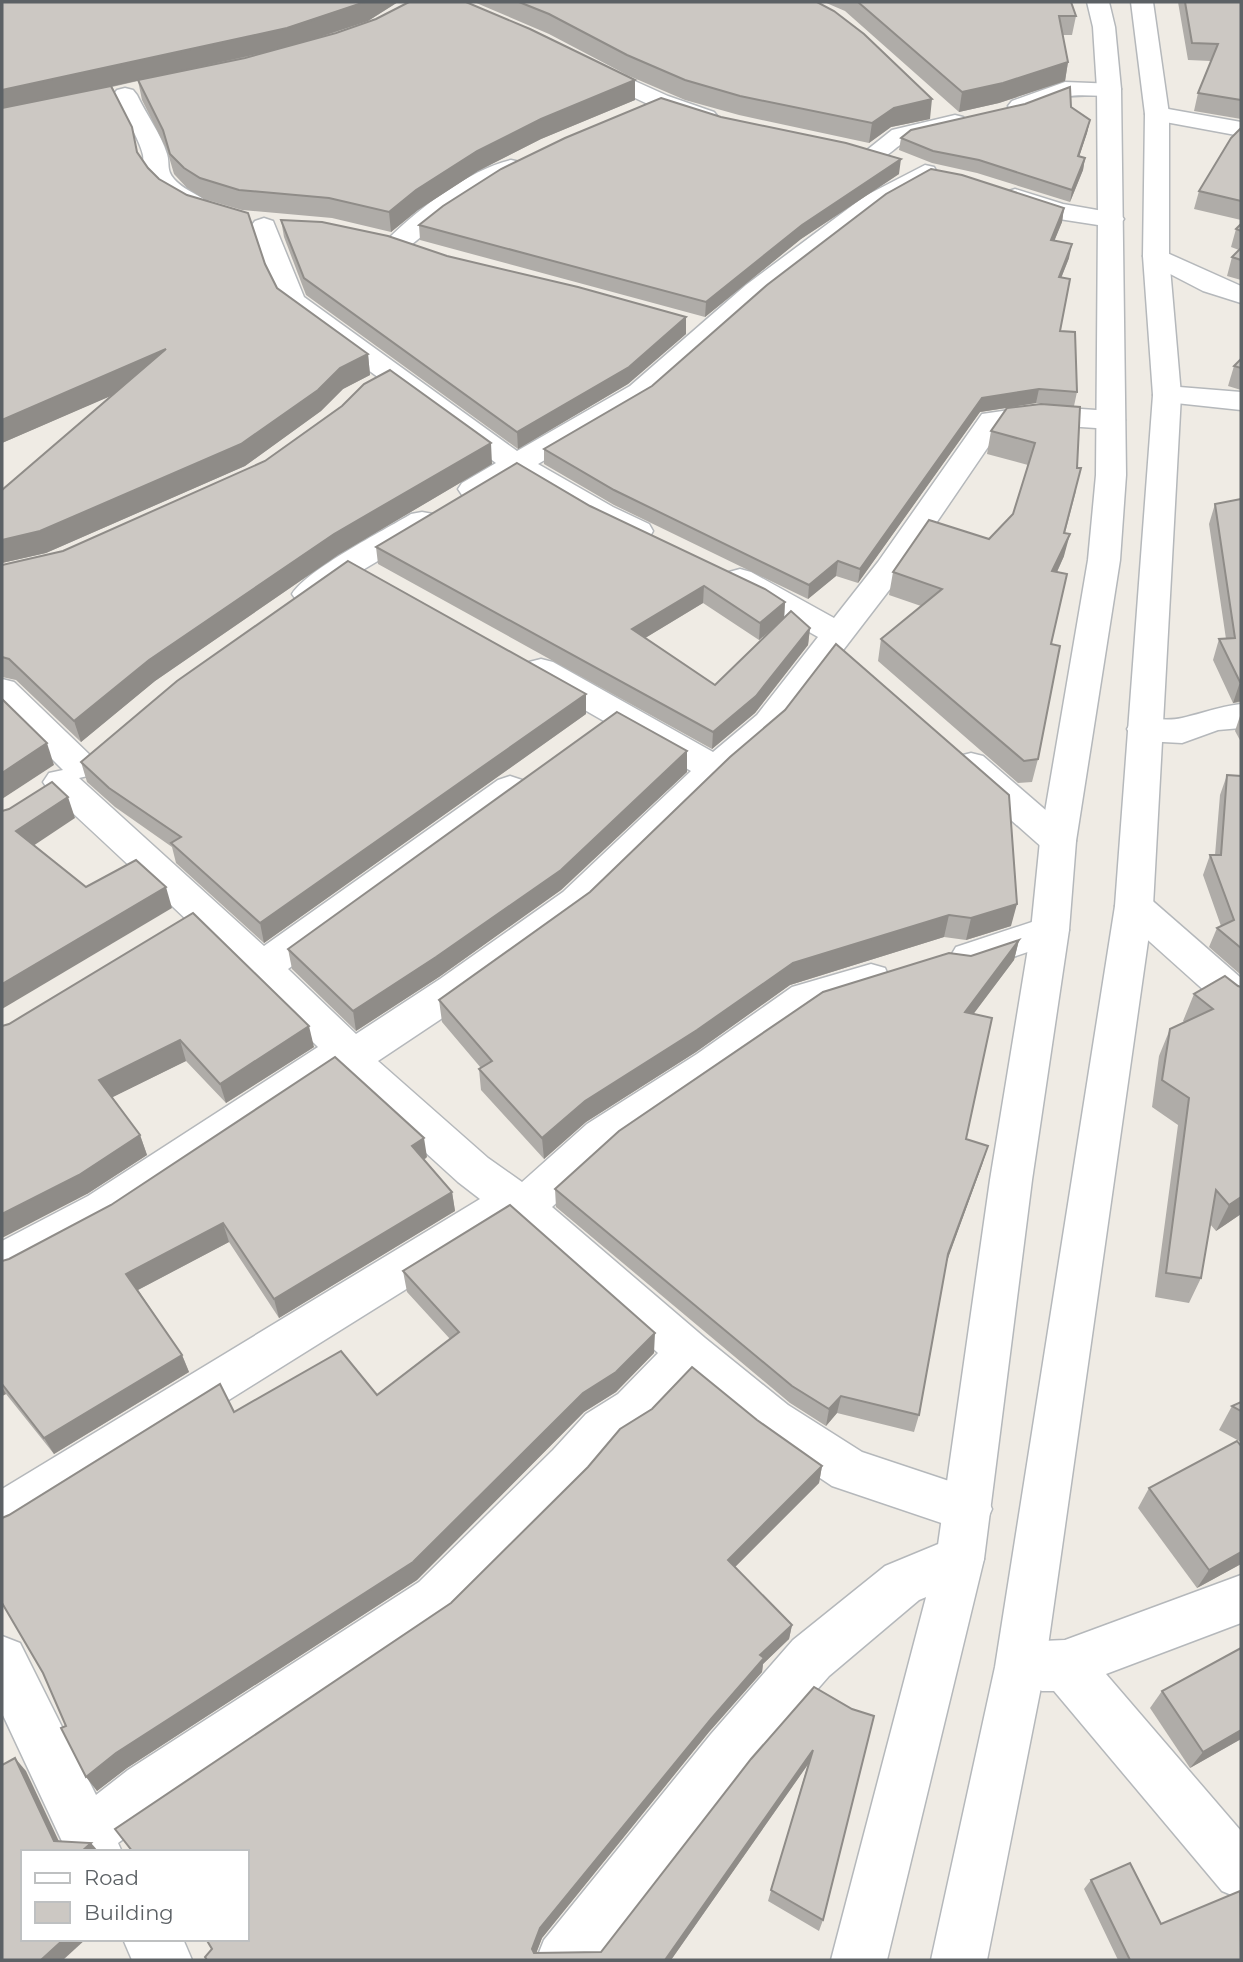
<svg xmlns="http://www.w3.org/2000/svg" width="1243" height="1962" font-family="Montserrat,sans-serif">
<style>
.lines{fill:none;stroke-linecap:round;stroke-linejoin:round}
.minor-casing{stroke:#b5b8bb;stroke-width:3}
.tertiary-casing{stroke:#b5b8bb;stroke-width:3}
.minor{fill:#fff;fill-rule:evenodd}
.tertiary{fill:#fff;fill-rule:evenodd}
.wall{fill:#afaca8;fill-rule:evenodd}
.shaded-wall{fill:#8f8c88}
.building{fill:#ccc8c3;stroke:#8f8c88;stroke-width:2}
</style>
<rect width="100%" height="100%" fill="#efebe4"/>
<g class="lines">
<defs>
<g id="minor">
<path d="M588,60l80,36 46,16 4,5 -4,5 -8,2 -54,-18 -72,-34 -3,-5 3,-5z"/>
<path d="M1065,82l52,2 4,5 -4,5c-17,4 -35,-1 -51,3 -18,4 -35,19 -54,14l-4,-5 4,-5z"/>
<path d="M125,88l8,2 4,5c9,19 24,39 30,59 3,10 -1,16 7,25 12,14 34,18 44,32l-4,5c-25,7 -61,-22 -70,-45 -2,-5 0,-11 -1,-16 -4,-18 -21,-43 -30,-60l4,-5z"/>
<path d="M1157,107l84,15v14l-92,-17 -4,-5 4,-5z"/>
<path d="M955,115l8,2 4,5 -4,5c-17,4 -38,6 -54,13 -17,7 -23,24 -44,19l-3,-5 30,-24z"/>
<path d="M511,160l9,2 3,5 -3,5 -61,34 -53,43 -9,3 -9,-3 -4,-5 4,-5c31,-31 81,-69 123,-79z"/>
<path d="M925,165l9,2 3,5 -3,5 -51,29 -119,91 -114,101 -112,66 75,43 36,17 4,7 -4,7 -11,3 -11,-3 -36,-17 -74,-45c-18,10 -34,25 -55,19l-4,-6 4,-6 34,-20 -213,-155 -12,-24 -20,-58 4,-5 9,-3 9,3 31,76 213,154 113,-65 116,-101 119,-89z"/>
<path d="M1015,189l48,15 57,10 4,5 -4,5 -9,3 -52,-8 -53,-17 -4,-5 4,-5z"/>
<path d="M1156,248l85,38v17l-38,-12 -56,-29 -4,-6 4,-6z"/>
<path d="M1167,386l74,6v18l-84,-9 -4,-6 4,-6z"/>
<path d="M1036,406l75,5 10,3 4,6 -4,6 -10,3 -75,-5 -35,4 -101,148 -119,155 -54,47 -138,134 -121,89 -90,60 110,97 34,24 65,-58 110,-70 95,-67 79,-23 14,4 5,11 -5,11 -66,19 -94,67 -108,72 -65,59 153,131 83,67 74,47 123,41 7,16 -7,16 -17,7 -136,-46 -76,-51 -65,-54 -41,43 -32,20 -31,38 -134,134 -287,192 -48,35 4,9h-55l-65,-139v-77l18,7 76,152 32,-25 291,-188 134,-132 33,-36 32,-20 40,-41 -146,-130 -493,308 -17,7v-49l478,-290 -22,-17 -119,-108 -221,148 -101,53 -15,6v-40l86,-45 230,-149c-88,-87 -178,-172 -269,-256l-6,-9 6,-9 14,-3 -61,-61v-30l12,3 78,75 5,9 -5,9 -13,3 185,168 234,-166 12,-4 12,4 6,9 -6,9 -234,171 68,65 84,-55 123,-87 128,-121 -162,-93 -5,-8 5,-8 12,-3 12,3 160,90 44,-37 61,-78 -89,-51 -5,-7 5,-7 11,-3 11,3 83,46 44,-56 104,-148z"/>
<path d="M422,512l11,2 4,7 -4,7 -72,43 -42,30 -11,3 -11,-3 -5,-7c16,-25 91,-63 119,-80z"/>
<path d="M1241,704v24l-23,2 -36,13 -38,-2 -12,-4 -5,-8 5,-8c17,-5 33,1 50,-3 22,-5 35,-11 59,-14z"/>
<path d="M971,753l12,3 88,76 5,9 -5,9 -13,4 -13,-4 -86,-76 -5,-9 5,-9z"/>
<path d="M1134,892l13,4 94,82v37l-14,-4 -106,-95 -6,-10 6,-10z"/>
<path d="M1050,916l13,4 6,10 -6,10 -94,32 -13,-5 -6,-10 6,-10z"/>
<path d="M960,1535l17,7 7,17 -7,17 -58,24 -90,76 -82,94 -148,190h-63l8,-20 167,-206 82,-94 92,-74z"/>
<path d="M1241,1575v48l-135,51 135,157v68l-19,-8 -168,-200h-12l-18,-7 -7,-18 7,-18 18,-7 23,-1z"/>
<path d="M123,1939h60l9,21h-60z"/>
</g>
<g id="tertiary">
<path d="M1087,2h22l6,25 6,62 5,386 -6,85 -44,281 -7,89 -37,250 -48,379 -97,401h-56l105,-401 54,-379 41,-250 9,-89 48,-281 8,-85 2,-256 -1,-130 -4,-62z"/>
<path d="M1131,2h22l16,112v142l12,139 -28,511 -108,761 -58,293h-56l64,-293 120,-761 38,-511 -10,-139 2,-142z"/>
</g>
</defs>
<use href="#minor" class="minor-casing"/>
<use href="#tertiary" class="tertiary-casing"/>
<use href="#minor" class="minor"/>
<use href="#tertiary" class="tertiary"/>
</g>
<g class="wall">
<path d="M2,2h396l-30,19 -59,20 326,59 -94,39 -63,32 -60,39 -27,22 -59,-14 -90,-8 -38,-11 -17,-11 -13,-14 -7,-24 -25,-50 -4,-19 -26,6 25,65 11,16 11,11 106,85 12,24 91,66 2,21 -27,14 -22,22 -76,55 -199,87 -44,10v-73l110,-95 -110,48zM260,54l-15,4 -43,9z"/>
<path d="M474,2h343l113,117 -39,8 -22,16 -130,-28 -54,-15 -58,-25 -78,-41z"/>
<path d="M824,2h247l5,14 -4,19h-9l5,27 -3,19 -66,22 -40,9 -114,-101z"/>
<path d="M1178,2h63v117l-47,-8 4,-18 13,-32 -23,-1z"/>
<path d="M1071,107l19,13 -3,13 -8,24 6,1 -2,12 -13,32 -93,-29 -45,-10 -33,-13 2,-12z"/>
<path d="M1241,128v92l-47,-11 5,-18z"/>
<path d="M899,174l-98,65 -96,78 -285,-77 -1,-15z"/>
<path d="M1064,208l-2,14 -8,19 15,17 -8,20 -1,53 17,61 -3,14 2,85 -11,42 -1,23 -7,16 -6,72 -13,115 -6,23 -14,1 -140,-122 3,-22 40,-33 -32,-11 4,-23 96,-33 24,-25 15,-49 -41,-11 4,-23 16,-23 -27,4 -122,171 -22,-7 -28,23 -194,-94 -70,-41v-15zM1036,403l10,1 -34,3z"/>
<path d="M281,220l166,36 239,61v17l-58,50 -110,65 -212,-154 -22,-58z"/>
<path d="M1241,224v56l-14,-4 5,-19 7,-7 -8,-3 5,-18z"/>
<path d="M1241,359v31l-13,-4 6,-20z"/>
<path d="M492,464l-154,91 -183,126 -74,61 -65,-62 -14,-3v-112z"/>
<path d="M1241,499v203l-8,1 -20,-43 6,-21h7l-17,-115 6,-20z"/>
<path d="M590,506l195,96 -1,16 26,10 -2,17 -53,68 -43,36 -334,-185 -2,-17zM703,603l56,37 21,-18 -65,63 -70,-47z"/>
<path d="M1241,713v29l-6,-11z"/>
<path d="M586,714l-322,229 -88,-80 -4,-16 -57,-40 -28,-25 -6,-20z"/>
<path d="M687,751v21l-126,118 -122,87 -83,54 -64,-62 -4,-20z"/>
<path d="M730,757l281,169 -45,14 -22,-3 -154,48 -94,67 -110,70 -42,37 -63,-69 -2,-21 2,-1 -39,-46 -3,-22 151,-108z"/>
<path d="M1227,775l14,1v199l-32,-28 8,-19 4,-2 -18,-51 7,-20h5l5,-60z"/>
<path d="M1019,940l-5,20 -41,54 -7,125 22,7 -6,19 -36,98 -27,152 -5,17 -77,-19 -11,13 -36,-23 -234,-196 -1,-18 416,-233z"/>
<path d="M1238,986l3,1v227l-25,17 -6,-7 -9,54 -12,25 -34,-6 23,-172 -26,-18 7,-51 11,-27 14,-7 -1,-1 11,-27z"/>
<path d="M2,1026l312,21 -88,56 -40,-42 -74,36 28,38 7,20 -60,39z"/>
<path d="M427,1157l-3,3 28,32 3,19 -176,107 -50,-76 -91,48 44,65 7,17 -135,82 -48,-60 -4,2v-135z"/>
<path d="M403,1271l251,82 -38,39 -32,20 -167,168 -290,188 -30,23 -31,-65 -23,-53 191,-261 143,-17 73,-56 -43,-47z"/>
<path d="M1241,1402v40l-22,-12 13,-24z"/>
<path d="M757,1420l65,46 -3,17 -84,84 57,58 -3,14 -26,25 -1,8 -53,60 -167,206 -6,15 65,-1 213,-265 9,233 -4,11 -51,-30 40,-137 -137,196h-464z"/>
<path d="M1241,1446v118l-44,24 -59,-80 11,-20z"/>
<path d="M1241,1648v91l-51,29 -40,-60 12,-17z"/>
<path d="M1091,1880l70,44 80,36h-123l-34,-71z"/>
</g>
<g class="shaded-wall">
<path d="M365,2h33l-30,19 -79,26 -287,64v-21z"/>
<path d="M1068,62l-3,19 -66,22 -40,9 3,-20z"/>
<path d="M635,80v20l-94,39 -63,32 -60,39 -27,22 -2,-20 27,-22 61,-39 64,-32z"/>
<path d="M932,99l-2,20 -39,8 -22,16 3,-20 22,-15z"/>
<path d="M1090,120l-3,13 -12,36 3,-13z"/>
<path d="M1085,158l-2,12 -13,32 2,-12z"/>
<path d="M901,159l-2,15 -98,65 -96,78 1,-15 96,-77z"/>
<path d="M1064,208l-2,14 -13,32 2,-14z"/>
<path d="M1072,244l-3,14 -13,33 3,-14z"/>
<path d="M686,317v17l-58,50 -110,65 -1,-17z"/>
<path d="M166,349l5,21 -169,73v-23z"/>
<path d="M368,354l2,21 -27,14 -22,22 -76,55 -199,87 -44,10v-23z"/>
<path d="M1039,389l-3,14 -56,9 -122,171 2,-14 122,-171z"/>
<path d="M491,443l1,21 -154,91 -183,126 -74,61 -7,-21 75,-61 185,-126z"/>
<path d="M1070,534l-6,22 -17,38 5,-23z"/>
<path d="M838,561l-2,15 -28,23 1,-14z"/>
<path d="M704,586l-1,17 -71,43v-17z"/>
<path d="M785,602l-1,17 -25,21 1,-17z"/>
<path d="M810,628l-2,17 -53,68 -43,36 1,-17z"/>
<path d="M1240,682h1v19l-8,2z"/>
<path d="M586,694v20l-322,229 -4,-20z"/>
<path d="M47,743l7,22 -52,34v-26z"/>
<path d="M687,751v21l-126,118 -122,87 -83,54 -3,-20z"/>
<path d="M68,797l7,21 -51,34 -8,-21z"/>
<path d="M166,887l6,21 -170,101v-25z"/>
<path d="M1017,904l-6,22 -45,14 5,-22z"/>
<path d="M949,915l-5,22 -154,48 -94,67 -110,70 -42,37 -2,-21 43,-37 208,-138z"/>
<path d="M1019,940l-5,20 -54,72 5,-20z"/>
<path d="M309,1026l5,21 -88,56 -6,-19z"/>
<path d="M180,1040l6,21 -79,39 -8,-20z"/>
<path d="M140,1135l7,20 -60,39 -85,44v-24z"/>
<path d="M424,1138l3,19 -12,9 -3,-20z"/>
<path d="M988,1146l-6,19 -39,107 5,-18z"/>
<path d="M452,1192l3,19 -176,107 -5,-19z"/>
<path d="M1241,1197v17l-25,17 13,-26z"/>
<path d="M223,1223l6,19 -95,50 -8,-18z"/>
<path d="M655,1333l-1,20 -38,39 -32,20 -167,168 -290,188 -30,23 -11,-14 497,-384z"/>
<path d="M182,1355l7,17 -135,82 -10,-16z"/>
<path d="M2,1387l4,7 -4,2z"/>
<path d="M841,1396l-4,17 -11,13 3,-17z"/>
<path d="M822,1466l-3,17 -93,93 2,-16z"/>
<path d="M1241,1552v12l-44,24 12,-18z"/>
<path d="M792,1625l-3,14 -26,25 -1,8 -53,60 -167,206 -8,21 -2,-10 8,-21 220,-273z"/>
<path d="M1241,1730v9l-51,29 13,-16z"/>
<path d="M813,1750l-4,13 -138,197h-6z"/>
<path d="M15,1758l11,13 38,81 -10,-11z"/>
<path d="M91,1843l8,9h-18z"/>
<path d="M64,1939h22l-23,21h-22z"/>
</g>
<g class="building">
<path d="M2,2h363l-78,26 -285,62z"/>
<path d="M409,2h57l64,27 105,51 -94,39 -64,32 -61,39 -27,22 -60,-14 -90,-8 -39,-12 -16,-10 -14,-14 -7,-24 -25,-50 107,-22 91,-25 40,-14z"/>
<path d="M519,2h298l17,9 30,23 68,65 -38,9 -22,15 -132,-27 -55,-16 -58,-25 -78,-41z"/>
<path d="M858,2h213l5,14h-17l9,46 -65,21 -41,9z"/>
<path d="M1185,2h56v98l-43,-7 20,-49 -26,-1z"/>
<path d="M111,86l21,41 5,25 11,16 11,11 28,16 61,18 17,51 12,24 91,66 -28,14 -22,22 -77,54 -201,87 -38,9v-50l164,-141 -164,71v-312z"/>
<path d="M1070,87l1,20 19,13 -12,36 7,2 -13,32 -93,-30 -46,-9 -32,-13 10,-8 114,-26z"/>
<path d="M661,98l60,19 125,26 55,16 -99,66 -96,77 -287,-77 24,-19 58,-37 64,-31z"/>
<path d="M1241,128v73l-42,-10 32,-53z"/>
<path d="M931,169l31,6 102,33 -13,32 21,4 -13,33 11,2 -10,52 15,1 2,60 -38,-3 -57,9 -122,171 -22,-8 -29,24 -195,-95 -70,-41 108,-63 115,-101 119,-91z"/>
<path d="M281,220l41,2 66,14 59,20 131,31 108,30 -57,50 -112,65 -213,-154z"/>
<path d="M1241,224v7l-5,-2z"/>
<path d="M1241,248v12l-9,-3z"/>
<path d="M1241,359v9l-7,-2z"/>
<path d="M390,370l101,73 -157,91 -185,126 -75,61 -65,-62 -7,-2v-92l61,-14 202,-90 77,-55 22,-22z"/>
<path d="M1041,404l39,3 -3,61h4l-17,65 6,1 -18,37 15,3 -16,70 9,2 -22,113 -14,2 -143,-122 61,-50 -49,-17 36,-52 60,19 24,-25 22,-71 -44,-12 16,-23z"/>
<path d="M517,463l73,43 175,83 20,13 -25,21 -56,-37 -72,43 83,56 76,-74 19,17 -54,68 -43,36 -337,-185z"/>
<path d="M1241,499v183h-1l-21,-43 16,-1 -20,-134z"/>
<path d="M348,561l238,133 -326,229 -89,-80 10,-6 -72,-49 -28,-26 96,-81z"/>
<path d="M836,644l173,151 8,109 -46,14 -22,-3 -156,48 -96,67 -112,71 -43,37 -63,-69 13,-8 -53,-61 151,-108 140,-135 55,-47z"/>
<path d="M2,699l45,44 -45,30z"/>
<path d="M617,712l70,39 -126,119 -125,87 -83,54 -65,-62z"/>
<path d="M1227,775l14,1v172l-24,-20 17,-8 -24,-65h11z"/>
<path d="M52,782l16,15 -52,34 70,56 50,-27 30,27 -164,97v-173l7,-2z"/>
<path d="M193,913l116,113 -89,58 -40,-44 -81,40 41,55 -61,40 -77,39v-188l7,-2z"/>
<path d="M1019,940l-54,72 27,6 -26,121 22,7 -40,108 -29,161 -78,-19 -12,13 -37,-23 -237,-197 64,-58 204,-139 126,-39 22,3z"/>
<path d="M1225,976l13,10 3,1v210l-12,8 -13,-15 -15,88 -35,-5 23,-175 -27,-18 8,-51 43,-20 -19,-15z"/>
<path d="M335,1057l89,81 -12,8 40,46 -178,107 -51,-76 -97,51 56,81 -138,83 -42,-54v-123l7,-2 102,-54z"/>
<path d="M510,1205l145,128 -39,39 -33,21 -170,169 -297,191 -30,24 -25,-49 5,-2 -23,-53 -41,-70v-85l7,-3 211,-131 14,28 107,-61 36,44 82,-63 -56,-61z"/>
<path d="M692,1367l65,53 65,46 -94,94 64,65 -32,30 4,3 -53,61 -171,209 -8,21 2,4 67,-1 150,-193 63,-72 38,22 22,7 -51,204 -52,-30 42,-140 -148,210h-458l-2,-3 7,-8 -6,-10h41v-87h-114l-18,-23 336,-226 137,-136 32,-38 32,-20z"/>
<path d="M1241,1402v9l-9,-5z"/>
<path d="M1237,1441l4,5v106l-32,18 -60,-82z"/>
<path d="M1241,1648v82l-38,22 -41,-61z"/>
<path d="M15,1758l39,83 37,2 -10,9h-58v87h41l-23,21h-39v-195z"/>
<path d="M1130,1863l31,61 79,-33 1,69h-111l-39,-80z"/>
</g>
<rect width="1243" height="1962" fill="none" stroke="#5c6165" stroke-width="7"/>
<rect x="21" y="1850" width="228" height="91" fill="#ffffff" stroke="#bec0c1" stroke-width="2"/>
<rect x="35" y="1873" width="35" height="10" fill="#ffffff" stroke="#bec0c1" stroke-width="2"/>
<text x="84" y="1885" font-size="21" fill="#5c6165">Road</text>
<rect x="35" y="1902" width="35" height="21" fill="#ccc8c3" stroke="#bec0c1" stroke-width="2"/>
<text x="84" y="1920" font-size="21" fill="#5c6165">Building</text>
</svg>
